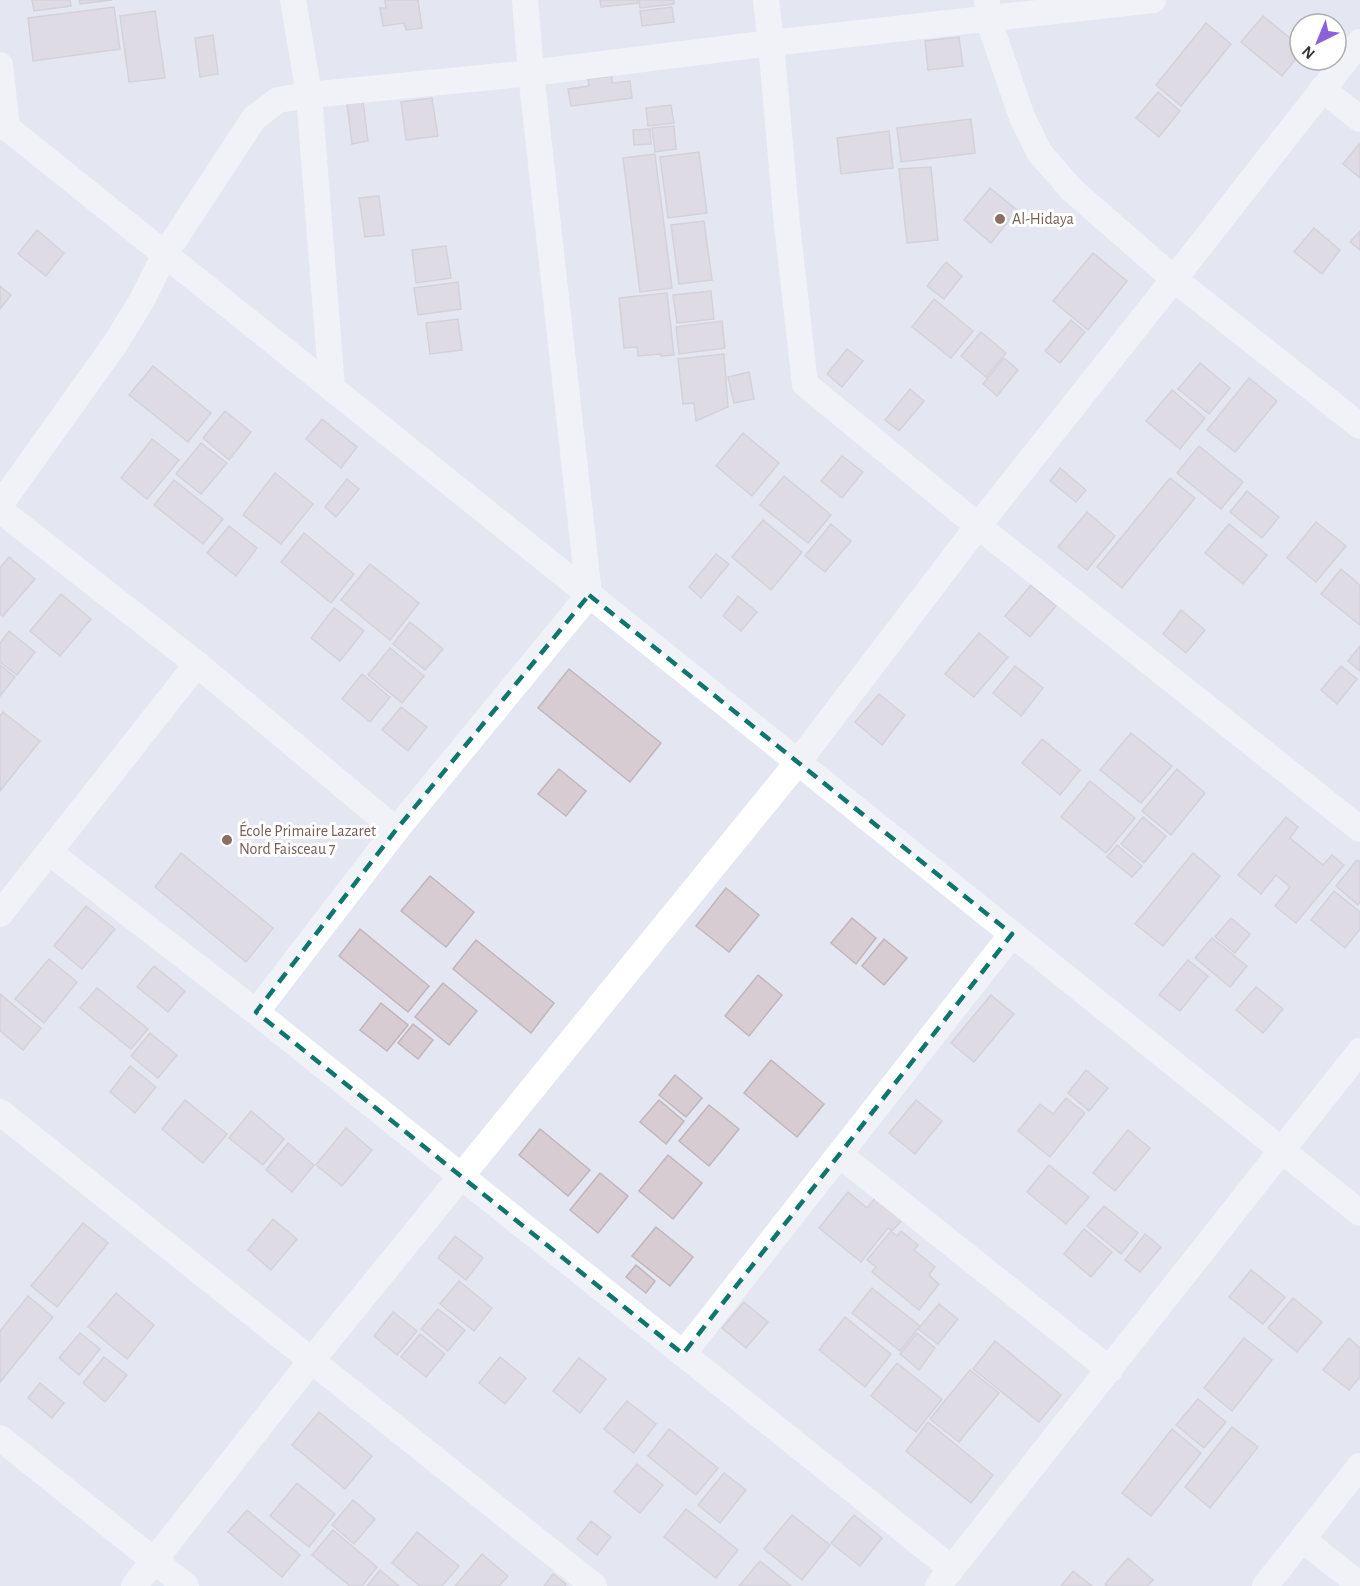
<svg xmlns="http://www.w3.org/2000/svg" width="1360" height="1586" font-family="'Alegreya Sans',sans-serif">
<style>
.building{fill:#d7ccd2;stroke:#c0b6bb;stroke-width:1.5}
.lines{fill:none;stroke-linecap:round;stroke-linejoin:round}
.street{stroke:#fff;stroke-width:26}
.marked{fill:none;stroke:#0f766e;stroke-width:4.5;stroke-dasharray:12 8;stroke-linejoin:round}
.education-dot{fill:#8d6e63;stroke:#fff;stroke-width:2}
.labels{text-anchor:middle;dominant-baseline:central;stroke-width:6;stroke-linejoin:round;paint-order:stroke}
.education-label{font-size:16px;fill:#785e54;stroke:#fff;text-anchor:start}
</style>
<rect width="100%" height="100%" fill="#e4e7f2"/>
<g class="building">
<path d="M32,0h38l1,6 -37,5z"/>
<path d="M79,0h33l-32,4z"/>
<path d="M385,0h33l4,28 -16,2 -2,-7 -21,3 -3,-18h6z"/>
<path d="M600,0h38v3l-37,4z"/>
<path d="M639,0h35v4l-34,4z"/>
<path d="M114,7l6,42 -87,12 -5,-43z"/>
<path d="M672,7l2,15 -32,4 -2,-15z"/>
<path d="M155,11l10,67 -36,4 -9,-66z"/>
<path d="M1263,16l37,30v8l-18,22 -41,-34z"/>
<path d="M1206,23l25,21 -50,62 -25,-21z"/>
<path d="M213,35l5,39 -18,3 -5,-39z"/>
<path d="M959,37l4,29 -35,4 -3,-29z"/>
<path d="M612,76v7l18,-2 2,17 -61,8 -3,-17 21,-3 -1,-7z"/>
<path d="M1158,92l22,19 -21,26 -23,-19z"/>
<path d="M432,98l6,38 -32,4 -5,-38z"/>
<path d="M363,101l5,40 -16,3 -5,-40z"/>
<path d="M671,105l3,18 -26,3 -2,-18z"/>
<path d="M971,119l4,34 -74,9 -4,-34z"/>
<path d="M674,126l2,23 -21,3 -3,-24z"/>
<path d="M650,129l1,15 -17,1 -1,-15z"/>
<path d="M889,131l4,37 -52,6 -4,-36z"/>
<path d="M1359,144l1,1v33l-17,-14z"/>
<path d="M699,152l8,61 -39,5 -8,-61z"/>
<path d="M655,154l17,134 -32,4 -17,-134z"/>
<path d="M931,167l7,73 -31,3 -8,-74z"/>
<path d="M990,188l27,22 -26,33 -27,-23z"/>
<path d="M379,196l5,39 -19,2 -6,-39z"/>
<path d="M704,221l8,59 -33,4 -8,-59z"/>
<path d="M1314,228l26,22 -18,24 -28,-22z"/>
<path d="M37,230l27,23 -18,23 -28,-22z"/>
<path d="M1360,231v19l-10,-8z"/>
<path d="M446,246l5,32 -35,5 -4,-33z"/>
<path d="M1093,253l34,28 -39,49 -35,-29z"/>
<path d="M946,262l16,14 -18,23 -17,-13z"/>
<path d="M458,282l3,27 -43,6 -4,-27z"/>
<path d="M0,286l11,9 -11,14z"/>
<path d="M711,291l3,28 -37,4 -4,-28z"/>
<path d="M667,293l7,62 -13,1v-2l-23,2 -1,-9 -13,1 -5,-50z"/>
<path d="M934,299l39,32 -22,27 -39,-31z"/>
<path d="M458,319l4,31 -32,4 -4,-31z"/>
<path d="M1071,320l14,12 -25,31 -15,-12z"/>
<path d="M722,321l3,27 -46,6 -3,-27z"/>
<path d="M981,332l25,21 -20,24 -25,-21z"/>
<path d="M847,349l16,12 -21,26 -15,-13z"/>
<path d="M724,354l4,53 -32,14 -2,-18 -11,1 -5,-45z"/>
<path d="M1004,358l14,12 -21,26 -14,-12z"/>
<path d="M1200,363l30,25 -21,26 -31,-25z"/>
<path d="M153,366l58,47 -23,29 -59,-47z"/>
<path d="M749,372l5,27 -20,4 -6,-26z"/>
<path d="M1249,378l28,23 -42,51 -28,-22z"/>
<path d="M910,389l14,12 -25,30 -14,-11z"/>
<path d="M1172,390l33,28 -25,31 -34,-28z"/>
<path d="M225,411l26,21 -22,28 -26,-22z"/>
<path d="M322,419l35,28 -16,21 -35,-29z"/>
<path d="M743,433l36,30 -27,33 -36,-30z"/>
<path d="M152,439l27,21 -32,39 -26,-21z"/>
<path d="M201,443l26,20 -26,31 -25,-20z"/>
<path d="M1199,446l44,36 -22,27 -44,-36z"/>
<path d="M842,456l21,16 -21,26 -21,-17z"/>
<path d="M1060,468l26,22 -10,12 -26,-21z"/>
<path d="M275,473l38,31 -32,40 -38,-29z"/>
<path d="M784,476l47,39 -23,28 -48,-38z"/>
<path d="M1170,478l25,20 -73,90 -25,-21z"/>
<path d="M347,479l12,10 -23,28 -11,-10z"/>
<path d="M174,480l49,39 -20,25 -49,-39z"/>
<path d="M1247,491l32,26 -17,21 -32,-26z"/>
<path d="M1087,512l28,24 -28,34 -29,-23z"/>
<path d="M763,520l39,32 -31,38 -39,-33z"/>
<path d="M1316,522l30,24 -30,36 -29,-24z"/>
<path d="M831,524l20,17 -26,31 -20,-16z"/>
<path d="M1229,524l38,31 -24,29 -38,-31z"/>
<path d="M229,526l28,22 -21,28 -29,-23z"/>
<path d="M304,533l50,41 -23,29 -50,-41z"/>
<path d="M716,554l13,10 -28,34 -12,-11z"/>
<path d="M9,557l26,22 -32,37 -3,-2v-46z"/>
<path d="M370,564l49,39 -29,37 -49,-40z"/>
<path d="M1341,569l19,16v40l-39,-31z"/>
<path d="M1031,585l25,21 -26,31 -25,-21z"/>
<path d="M61,594l30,25 -31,37 -30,-25z"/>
<path d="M738,596l19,16 -16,19 -18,-15z"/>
<path d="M334,608l30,23 -24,30 -29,-23z"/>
<path d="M1181,610l24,20 -19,23 -23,-19z"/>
<path d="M410,622l33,27 -18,21 -32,-26z"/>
<path d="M9,631l26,21 -18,23 -17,-13v-19z"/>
<path d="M979,633l29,24 -34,40 -29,-23z"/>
<path d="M1360,646v25l-12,-10z"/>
<path d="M390,648l34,28 -22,27 -34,-28z"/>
<path d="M0,665l15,12 -15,19z"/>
<path d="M1015,666l28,22 -22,28 -28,-23z"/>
<path d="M1341,666l16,13 -20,25 -16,-14z"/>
<path d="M569,669l92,74 -31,39 -92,-74z"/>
<path d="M362,674l28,23 -20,25 -28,-23z"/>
<path d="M879,694l26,21 -23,30 -27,-23z"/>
<path d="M401,707l26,20 -19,24 -26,-21z"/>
<path d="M3,712l37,29 -40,50v-75z"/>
<path d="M1131,733l41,33 -31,37 -41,-33z"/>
<path d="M1042,739l38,31 -20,25 -38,-32z"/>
<path d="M559,769l27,22 -20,25 -28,-22z"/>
<path d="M1177,769l28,24 -34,42 -29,-24z"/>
<path d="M1090,781l45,37 -29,35 -45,-36z"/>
<path d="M1143,817l23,19 -22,27 -23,-19z"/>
<path d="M1286,817l12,10 -8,11 33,27 9,-10 12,10 -48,58 -21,-17 15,-19 -14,-12 -15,19 -23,-19z"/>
<path d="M1117,845l25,21 -10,11 -25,-20z"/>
<path d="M181,853l92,75 -27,34 -91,-75z"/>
<path d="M1193,853l27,23 -57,70 -28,-22z"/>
<path d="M1357,860l3,2v40l-2,3 -22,-19z"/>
<path d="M430,876l44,36 -28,35 -45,-36z"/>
<path d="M726,888l33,27 -30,37 -33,-26z"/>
<path d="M1334,891l26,21v17l-15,19 -34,-28z"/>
<path d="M86,906l29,23 -33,40 -28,-23z"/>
<path d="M852,918l24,20 -20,26 -25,-21z"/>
<path d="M1231,918l19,16 -15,19 -20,-16z"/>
<path d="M360,929l69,57 -21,26 -69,-56z"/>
<path d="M1212,938l35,28 -17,21 -35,-29z"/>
<path d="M884,939l23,19 -23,27 -22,-19z"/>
<path d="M476,940l78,63 -23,30 -78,-64z"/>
<path d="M49,959l28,23 -33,41 -29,-24z"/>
<path d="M1188,960l20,16 -28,35 -21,-16z"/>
<path d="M154,966l31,25 -17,21 -31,-25z"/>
<path d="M758,975l24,20 -33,41 -24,-20z"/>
<path d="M443,983l34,28 -28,34 -34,-28z"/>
<path d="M1256,987l27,22 -20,24 -27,-23z"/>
<path d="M97,988l51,41 -17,20 -51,-41z"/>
<path d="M0,994l41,34 -18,22 -23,-19z"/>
<path d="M991,995l23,19 -40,48 -23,-19z"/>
<path d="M381,1003l27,22 -21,26 -27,-21z"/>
<path d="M413,1024l20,16 -15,19 -20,-16z"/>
<path d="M150,1033l27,22 -19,23 -27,-22z"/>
<path d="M771,1060l53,44 -27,33 -53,-44z"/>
<path d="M130,1066l26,21 -21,26 -25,-21z"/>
<path d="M1086,1070l22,18 -19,23 -21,-18z"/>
<path d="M675,1075l27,23 -16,19 -27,-22z"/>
<path d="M1066,1098l19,15 -35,44 -32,-26 22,-27 13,10z"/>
<path d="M185,1100l42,34 -24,29 -41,-34z"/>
<path d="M659,1100l25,21 -18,23 -26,-22z"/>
<path d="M916,1100l26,21 -27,33 -26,-21z"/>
<path d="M709,1105l30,24 -30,37 -30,-25z"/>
<path d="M251,1111l33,28 -21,26 -34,-27z"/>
<path d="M346,1128l26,22 -30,36 -26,-21z"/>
<path d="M540,1129l50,41 -22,26 -49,-41z"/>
<path d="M1128,1130l22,18 -35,43 -22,-18z"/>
<path d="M288,1143l26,22 -22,27 -26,-22z"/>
<path d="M668,1155l34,28 -29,36 -34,-28z"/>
<path d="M1049,1165l40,32 -23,27 -39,-32z"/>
<path d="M600,1173l28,23 -30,37 -28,-23z"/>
<path d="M848,1192l19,16 9,-11 27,22 -11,12 -4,-3 -27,34 -42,-34z"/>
<path d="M1104,1206l34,27 -17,21 -34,-28z"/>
<path d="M273,1219l24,20 -26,31 -23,-20z"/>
<path d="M83,1223l25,20 -51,64 -26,-21z"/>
<path d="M656,1227l37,30 -23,29 -38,-30z"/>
<path d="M1084,1229l28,23 -21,25 -27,-23z"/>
<path d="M891,1231l6,5 4,-5 17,14 -4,5 21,17 -6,8 10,9 -20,26 -47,-38 4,-5 -9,-7z"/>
<path d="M1145,1234l16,13 -21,25 -15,-12z"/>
<path d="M455,1236l28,22 -17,22 -28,-22z"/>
<path d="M636,1265l19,16 -9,12 -20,-16z"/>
<path d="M1251,1270l34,27 -22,27 -34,-27z"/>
<path d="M459,1281l33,27 -18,23 -34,-27z"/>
<path d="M872,1288l48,38 -20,25 -48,-38z"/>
<path d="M116,1293l38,32 -27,34 -39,-32z"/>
<path d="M28,1296l25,21 -53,65v-51z"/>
<path d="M1293,1298l29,24 -25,30 -29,-24z"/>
<path d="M744,1302l24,20 -22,26 -24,-20z"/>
<path d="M939,1304l19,15 -20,25 -20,-15z"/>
<path d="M438,1309l27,21 -17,21 -27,-22z"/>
<path d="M393,1312l24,19 -20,24 -23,-19z"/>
<path d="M845,1317l46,37 -26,33 -46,-37z"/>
<path d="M80,1333l20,16 -21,26 -20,-17z"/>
<path d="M917,1333l18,15 -16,22 -19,-16z"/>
<path d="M420,1334l25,20 -19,23 -25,-20z"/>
<path d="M1244,1338l28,22 -40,51 -28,-23z"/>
<path d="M1349,1338l11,10v29l-11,13 -26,-20z"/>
<path d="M995,1341l66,54 -22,27 -66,-53z"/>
<path d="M104,1357l23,18 -22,27 -22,-19z"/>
<path d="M500,1357l26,21 -21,26 -26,-21z"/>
<path d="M579,1358l27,21 -26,34 -27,-22z"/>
<path d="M897,1363l45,36 -26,33 -45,-36z"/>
<path d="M970,1370l29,23 -40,49 -29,-23z"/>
<path d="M40,1383l24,20 -12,15 -24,-20z"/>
<path d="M1198,1399l28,23 -22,26 -28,-23z"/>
<path d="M627,1401l29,23 -22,29 -30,-24z"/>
<path d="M319,1412l53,44 -27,33 -53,-44z"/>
<path d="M928,1422l65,53 -22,28 -65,-52z"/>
<path d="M1232,1427l26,20 -48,61 -25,-21z"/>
<path d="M669,1429l49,39 -22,27 -48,-39z"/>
<path d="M1172,1429l29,24 -50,63 -29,-23z"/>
<path d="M637,1464l26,21 -23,28 -26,-21z"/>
<path d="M724,1473l22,17 -26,33 -22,-18z"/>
<path d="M297,1483l38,31 -26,33 -39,-31z"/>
<path d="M353,1500l22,19 -21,25 -22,-19z"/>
<path d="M686,1509l52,41 -22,28 -52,-41z"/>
<path d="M247,1510l53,45 -18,22 -54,-45z"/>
<path d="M792,1515l38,30 -28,35 -38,-31z"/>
<path d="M854,1515l28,23 -22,28 -29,-23z"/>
<path d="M591,1521l20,16 -14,18 -20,-16z"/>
<path d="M333,1530l44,37 -15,19h-12l-38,-31z"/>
<path d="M417,1532l42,34 -17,20h-22l-28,-23z"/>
<path d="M482,1554l26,22 -9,10h-44z"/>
<path d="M1128,1558l25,22 -6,6h-40l-2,-2z"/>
<path d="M760,1561l31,25h-52z"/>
<path d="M380,1570l19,16h-32z"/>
<path d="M1073,1571l19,15h-31z"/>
<path d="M553,1574l13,10 -1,2h-21z"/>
</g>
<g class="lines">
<g class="street">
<path d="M293,0l16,95 23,293"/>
<path d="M766,0l5,43 16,182 18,159 173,142 382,303"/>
<path d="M987,0l1,19 34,98 17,35 33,38 102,89 186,147"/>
<path d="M0,65l7,63"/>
<path d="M1322,89l38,30"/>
<path d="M0,122l1360,1091"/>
<path d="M0,505l115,-161 27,-44 23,-46 89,-136 24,-18 31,-5 222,-22 240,-30 382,-43"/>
<path d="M0,510l197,154 199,166"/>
<path d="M49,852l207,160 696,557"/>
<path d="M0,914l197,-250"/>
<path d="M256,1012l140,-182 193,-235 -58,-522 -6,-73"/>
<path d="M0,1112l594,474"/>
<path d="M840,1155l270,215"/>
<path d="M683,1354l329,-420"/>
<path d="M0,1438l186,148"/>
<path d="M1302,1539l58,46"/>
<path d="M134,1586l177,-225 487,-599 180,-236 196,-247 186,-237"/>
<path d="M938,1586l422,-535"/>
<path d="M1265,1586l95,-120"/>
</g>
</g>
<path d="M0 0H1360V1586H0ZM589,595l423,339 -329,420 -427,-342 140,-182z" fill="#e4e7f2" fill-opacity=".55" fill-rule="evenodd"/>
<path class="marked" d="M589,595l423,339 -329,420 -427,-342 140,-182z"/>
<g class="education-dot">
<circle cx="1000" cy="219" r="6"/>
<circle cx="227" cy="840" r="6"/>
</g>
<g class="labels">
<g class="education-label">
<text x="1012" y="219">Al-Hidaya</text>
<text x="239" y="831">École Primaire Lazaret<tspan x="239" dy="18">Nord Faisceau 7</tspan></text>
</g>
</g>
<g transform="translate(1318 42) rotate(223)"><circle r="28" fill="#ffffff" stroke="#aeaeb0" stroke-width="1.5"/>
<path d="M0-4.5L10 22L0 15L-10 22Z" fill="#8b60db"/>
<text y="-9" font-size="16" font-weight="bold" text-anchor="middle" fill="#343539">N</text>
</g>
</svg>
